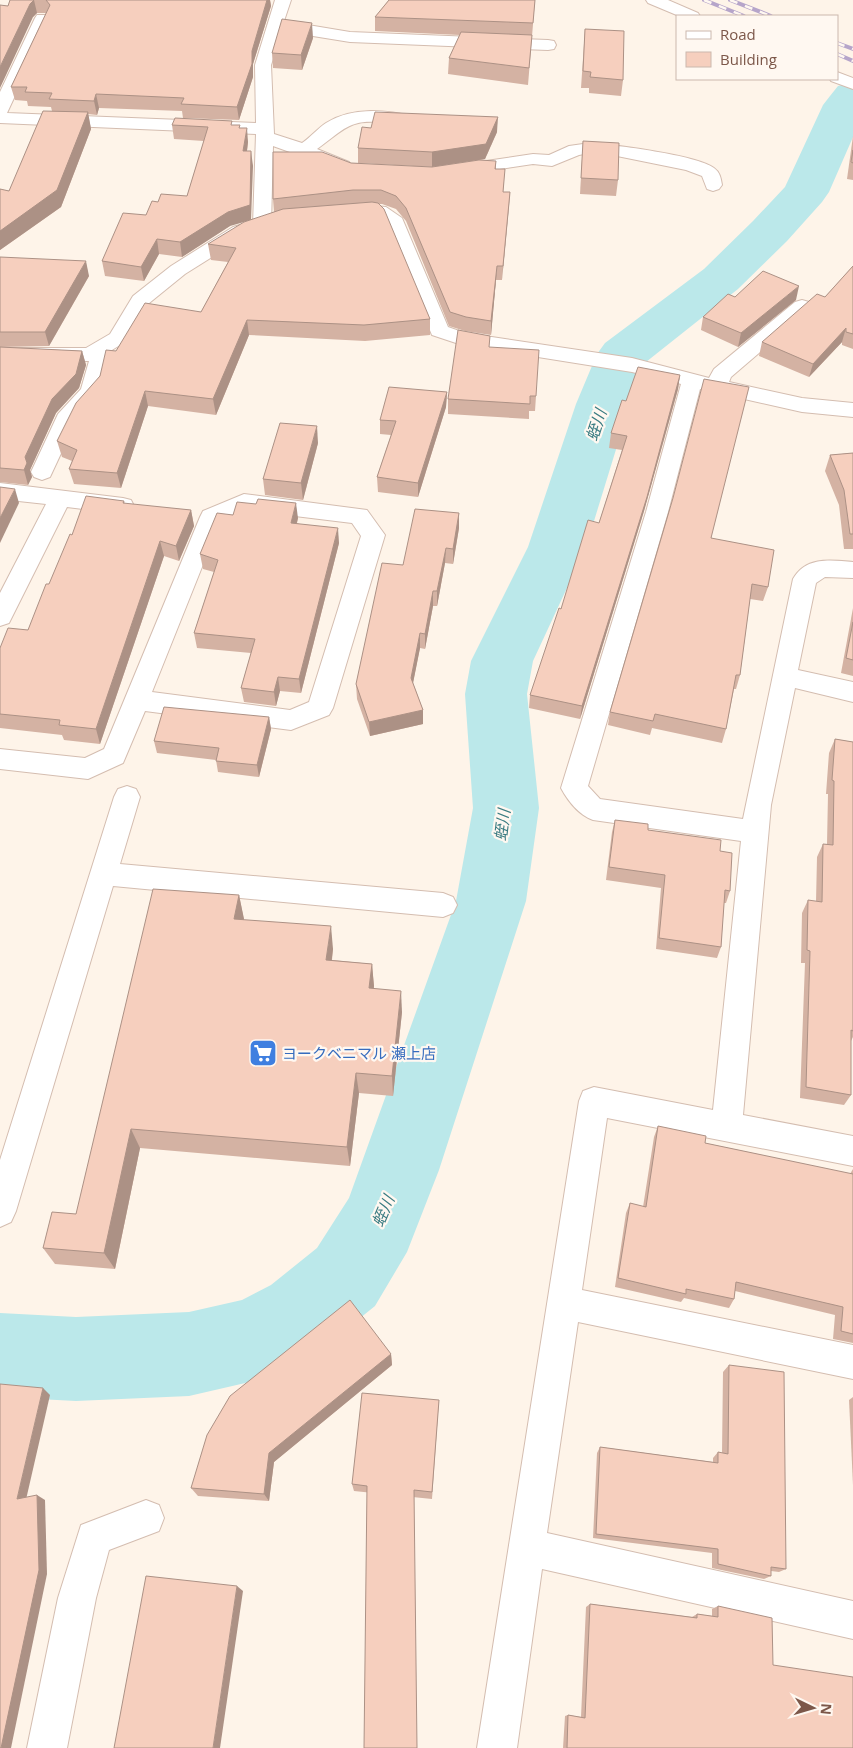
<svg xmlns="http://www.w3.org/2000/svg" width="853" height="1748" font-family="'Open Sans','Noto Sans JP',sans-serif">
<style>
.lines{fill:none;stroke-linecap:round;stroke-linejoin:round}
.river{fill:#bbe8ea;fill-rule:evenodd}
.minor-casing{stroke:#d4bdb0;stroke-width:2}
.minor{fill:#fff;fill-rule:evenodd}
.rail-casing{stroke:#b6a5ca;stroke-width:4}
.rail{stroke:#fff8f1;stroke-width:2.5;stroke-dasharray:8;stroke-linecap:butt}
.wall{fill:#d4b2a3}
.shaded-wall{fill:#ac9185}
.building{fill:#f6cfbe;stroke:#ac9185}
.labels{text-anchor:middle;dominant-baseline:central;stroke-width:4.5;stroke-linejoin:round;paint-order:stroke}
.shop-label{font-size:15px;fill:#366cbe;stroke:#fff8f1;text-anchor:start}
.water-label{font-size:16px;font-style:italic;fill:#3b7c82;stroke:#fff8f1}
</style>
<rect width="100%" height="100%" fill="#fef4e9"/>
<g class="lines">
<path class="river" d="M853,82v55l-24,55 -7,10 -35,39 -49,48 -92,73 -16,42 -44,143 -53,114 -6,33 12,114 -13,93 -87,269 -32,82 -32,54 -46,37 -45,26 -30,12 -65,15 -113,5 -76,-4v-84l76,4 113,-5 53,-12 29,-15 46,-37 32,-50 107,-297 17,-93 -8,-114 6,-33 57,-114 48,-143 21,-50 8,-11 99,-74 49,-48 32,-34 38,-82 7,-9 8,-10z"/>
<defs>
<g id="minor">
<path d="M275,0h16l-7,21 66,11 198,8 6,1 2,4 -2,4 -6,1 -198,-8 -68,-11 -11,34 3,69 28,9c9,-6 15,-14 24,-20 27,-17 61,-13 91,-6l3,4 -3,4c-10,2 -20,-1 -30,-2 -38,-5 -42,6 -70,26l32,13 3,4 -3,4 -6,1 -70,-25 -2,79 -2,4 -7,2 -7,-2 -2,-4 3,-91 -256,-11v-31l35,-74 2,-3h12l2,3 -44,95 249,10 -1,-58z"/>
<path d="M646,0h22l30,13 2,3h-21l-31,-13z"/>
<path d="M837,72l16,6v11l-22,-8 -1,-2h7z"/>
<path d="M590,143c25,2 107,12 124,25 6,4 7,11 8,17l-3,4 -6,2 -6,-2 -5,-13 -16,-6 -69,-14 -27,-3 -11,2 -27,11 -19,-2 -74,11 -6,-1 -3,-4 3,-4 6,-1 74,-11 16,1 20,-9z"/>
<path d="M362,205l24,2 16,11 46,109 17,6 167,25 77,20 5,-9 81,-67 7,-2 7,2 3,4 -3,4 -78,67 -2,5 73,16 51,5v14l-51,-5 -102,-23 -32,123 -80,274 12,13 143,20 50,-240c13,-23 38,-19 60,-17v16l-28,-1 -9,6 -18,87 55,12v20l-58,-14 -24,117 -28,310 110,21v30l-246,-48 -25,172 271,55v34l-275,-57 -31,211 306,68v38l-311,-70 -25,179h-40l102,-647 4,-10 11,-4 119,23 28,-269 -148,-21c-14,-5 -25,-19 -32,-32l85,-276 35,-128 -49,-12 -170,-27 -30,-10 -46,-111c-13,-14 -28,-4 -44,-8l-2,-4 2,-4z"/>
<path d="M240,225l7,2 2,4 -2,4 -62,39 -37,30 -23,38 -13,8 -10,41 -24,26 -28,60 -8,3 -8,-3 -3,-5 27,-58 23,-25 8,-28 -89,-1v-12h86l24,-14 23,-38 38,-30 62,-39z"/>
<path d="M0,483l123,15 8,2 3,6 -3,6 -8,2 -56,-7 -58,116 -9,3v-33l46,-89 -46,-5z"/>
<path d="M244,494l123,16 18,25 -52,173 -4,7 -38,15 -146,-19 -22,52 -35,16 -88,-10v-20l85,9 19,-9 96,-232 3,-6zM246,510l106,13 9,13 -52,166 -19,8 -138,-18 68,-170z"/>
<path d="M127,786l9,3 4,8 -20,67 323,29 10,4 4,8 -4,8 -10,4 -330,-31 -97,325 -5,11 -11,5v-67l114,-363 4,-8z"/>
<path d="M146,1500l13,5 5,13 -5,13 -50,19 -13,48 -29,150h-40l31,-150 23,-73z"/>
</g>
</defs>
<use href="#minor" class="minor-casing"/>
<use href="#minor" class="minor"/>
<defs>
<g id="rail">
<path d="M704,0l40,16"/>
<path d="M730,0l41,16"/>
<path d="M837,43l16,6"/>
<path d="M837,54l16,7"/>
</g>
</defs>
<use href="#rail" class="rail-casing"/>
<use href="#rail" class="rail"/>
</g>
<g class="wall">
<path d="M10,0h260l1,6 -18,58v13l-14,43 -56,-2 -1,-7 -83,-3 -2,7 -9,-1 3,15 -30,78 -61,43v-61l9,2 43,-80 -1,-4 -23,-1 -1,-5 -12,-1 -4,-13 35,-74h-9l-4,4 -25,-11z"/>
<path d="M389,0h146l-7,85 -80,-11 1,-16 11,-23 -85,-4v-14z"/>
<path d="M585,29l38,51 -2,16 -32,-3v-5h-8z"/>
<path d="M313,38l-11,32 -29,-2 -1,-15z"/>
<path d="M172,125h61l7,3 8,14 -1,9 6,15 -23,60 -48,31 -23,-3 -15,27 -39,-5 -3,-15 56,-59 29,-6 17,-55 -30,-2z"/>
<path d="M497,132l-12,27 -53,8 -74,-4v-15z"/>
<path d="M853,136v44l-6,-1z"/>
<path d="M583,141l35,39 -2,16 -36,-2z"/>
<path d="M496,161v8l8,14 -1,9h7l-8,88h-6l-5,55 -26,-4 -16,-5 -43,-105 -10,-12 -14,-5h-3l51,115v16l-65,6 -116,-6 -33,80 -68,-9 -27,82 -47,-4 -5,-15 3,-8 -10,-4 -5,-16 59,-90 85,-39 27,-50 -17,-2 -3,-16 66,-32 -1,-13 78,-36 81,4z"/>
<path d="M0,257l89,19 -40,70 -49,1z"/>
<path d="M853,266v83l-11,-4v-3l-33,35 -50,-21 3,-14 63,-45z"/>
<path d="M735,297l61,3 -58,47 -37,-17 2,-13z"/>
<path d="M490,336l-1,11 47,49 -1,15h-6v8l-81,-5v-15z"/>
<path d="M0,347l82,4 4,14 -7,23 -23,25 -26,57 2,7 -4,8 -28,-3z"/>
<path d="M680,375l-2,14 -34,122 -64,208 -51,-11 1,-13 31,-86 38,-86 23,-73 -13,-2 2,-15 15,-32z"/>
<path d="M447,392l-1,15 -28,90 -40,-5 -1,-15 14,-42 -11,-1v-14z"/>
<path d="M318,443l-15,57 -38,-5 -2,-16z"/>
<path d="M853,453v96h-9l-5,-44 -14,-34 5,-16z"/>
<path d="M124,501l1,3 66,6 3,16 -15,35 -15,-5 -64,188 -36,-4 -2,-5 -62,-7v-80l28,-18 44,-95z"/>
<path d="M459,513v15l-6,36 -8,-1 -8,43h-4l-8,43 -5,-1 -7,35 10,27v14l-53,12 -13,-37 -1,-15 47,-119z"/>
<path d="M233,515l65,3 -1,5 42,20 -38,150 -21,-2 -4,15 -32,-4 -3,-14 10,-35 -54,-5 -3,-15 20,-61 -11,-3 -3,-15z"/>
<path d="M711,538l57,49 -5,14 -13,-2 -10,76 -4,14h-2l-8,40 -4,14 -70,-15 -2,7 -42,-10 2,-13z"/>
<path d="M853,608v68l-12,-3z"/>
<path d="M269,717l2,12 -12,48 -41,-5 -2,-12 -59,-7 -3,-12z"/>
<path d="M835,739l18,3v295l-2,4v54l-7,10 -44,-7 5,-135h-4l1,-50 6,-13 8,2 1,-45 6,-13h4l1,-50h-2l3,-41z"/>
<path d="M615,820l105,31 10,40 -4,12h-2l-3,44 -4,11 -61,-9 5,-61 -55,-8 6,-48z"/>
<path d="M239,895l5,25 89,29 -1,11 40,4 2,24 28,24 -9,84 -34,-3 -9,73 -210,-18 -25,121 -60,-5 -12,-16 33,-34z"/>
<path d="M658,1126l47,17 145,31 3,-5v174l-20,-4 2,-24 -100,-24 -1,8 -5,9 -45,-10 -3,4 -66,-15 11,-74 4,-10 13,4 11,-70z"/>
<path d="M391,1354l1,11 -118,97 -5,39 -71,-5 -7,-8z"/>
<path d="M729,1365l57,204 -7,3 -8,-1v5l-7,3 -52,-11v-15l-119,-15 4,-85 3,-6 113,15v-4l5,-6 4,1 1,-81z"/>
<path d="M853,1397v88l-4,-85z"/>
<path d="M439,1400l-7,99 -78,-8 -2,-7z"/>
<path d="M590,1604l102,13 5,-3 15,2v-7l6,-3 55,59 80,83h-290l2,-32 3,-1 13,2 5,-110z"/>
</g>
<g class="shaded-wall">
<path d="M34,0l3,13 -4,4 -33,71v-21l30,-63z"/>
<path d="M267,0h3l1,6 -18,58v13l-14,43 -2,-13 15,-56z"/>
<path d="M312,23l1,15 -11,32 -1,-15z"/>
<path d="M96,94l3,14 -2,7 -3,-14z"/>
<path d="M88,112l3,17 -30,78 -61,43v-19z"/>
<path d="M498,117l-1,15 -12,27 -53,8v-15z"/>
<path d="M247,128l1,14 -3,24 -2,-15z"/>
<path d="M251,151l2,15 -2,54 -21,6 -48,31 -2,-15z"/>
<path d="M510,192l-1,14 -7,74 1,-14z"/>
<path d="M157,239l2,15 -15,27 -3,-14z"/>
<path d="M86,261l3,15 -40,70 -4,-14z"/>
<path d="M497,266l-1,14 -5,55v-14z"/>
<path d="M799,286l-3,14 -58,47 3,-14z"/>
<path d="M247,320l2,15 -33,80 -3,-16z"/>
<path d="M846,328l-4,14 -33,35 4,-13z"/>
<path d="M82,351l4,14 -7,23 -23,25 -26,57 2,7 -4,8 -4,-15 1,-13 27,-58z"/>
<path d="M680,375l-2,14 -34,122 -64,208 2,-13z"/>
<path d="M145,391l3,15 -27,82 -4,-15z"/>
<path d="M447,392l-1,15 -28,90v-14z"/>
<path d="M317,426l1,17 -15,57 -2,-17z"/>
<path d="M15,489l4,14 -19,40v-25z"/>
<path d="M296,503l2,15 -5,20 -2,-15z"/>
<path d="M191,510l3,16 -15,35 -3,-15z"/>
<path d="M459,513v15l-6,36v-15z"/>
<path d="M338,528l1,15 -38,150 -2,-14z"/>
<path d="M160,541l4,15 -64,188 -4,-15z"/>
<path d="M446,548l-1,15 -8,43v-15z"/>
<path d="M433,591v15l-8,43v-15z"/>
<path d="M420,633v15l-9,45v-15z"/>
<path d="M278,677l2,14 -4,15 -2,-14z"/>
<path d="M423,710v14l-53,12 -1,-14z"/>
<path d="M269,717l2,12 -12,48 -2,-12z"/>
<path d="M239,895l5,24 -4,23 -6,-23z"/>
<path d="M331,926l2,23 -4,33 -3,-22z"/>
<path d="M372,964l2,22 -3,24 -2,-22z"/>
<path d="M401,991l1,21 -9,84 -1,-20z"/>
<path d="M356,1073l3,20 -9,73 -3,-19z"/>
<path d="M131,1129l9,19 -25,121 -11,-16z"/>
<path d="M391,1354l1,11 -118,97 -5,39 -5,-7 5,-41z"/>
<path d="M43,1388l7,7 -25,109 -8,-5z"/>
<path d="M37,1495l8,5 2,74 -36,174h-10z"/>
<path d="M237,1586l6,5 -23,157h-7z"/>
</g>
<g class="building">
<path d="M10,0h24l-4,4 -30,63v-62l8,1z"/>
<path d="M46,0h221l-15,51v13l-15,43 -56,-3 3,-6 -88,-4 -2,7 -45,-2 3,-6 -27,-1 2,-5h-16l39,-82z"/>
<path d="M389,0h146l-2,23 -158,-6z"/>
<path d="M282,19l30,4 -11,32 -29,-2z"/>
<path d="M585,29l39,2 -1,49 -33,-3 1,-5 -8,-1z"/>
<path d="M461,32l71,3 -3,33 -80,-10z"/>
<path d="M43,111l45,1 -31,78 -57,41v-42l9,2z"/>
<path d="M375,112l123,5 -12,27 -54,8 -74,-4 4,-21 9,1z"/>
<path d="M175,118l57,3 -1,4h9l-1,3h8l-4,23h8l-1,54 -22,7 -48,30 -23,-3 -16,28 -39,-6 21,-48 23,2 6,-14 6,1 3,-8 26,2 21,-69 -36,-2z"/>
<path d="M583,141l36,2 -1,37 -37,-2z"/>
<path d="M853,150v13l-2,-1z"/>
<path d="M273,152h49l29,11 81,4 47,-7 17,1 -1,8h10l-2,23h7l-7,74h-6l-6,55 -25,-4 -16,-5 -44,-104 -10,-12 -15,-6h-28l-80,9z"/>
<path d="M372,202l6,1 6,6 46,110 -66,6 -117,-5 -34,79 -68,-8 -28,82 -48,-4 8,-19 -20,-9 19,-38 24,-27 6,-26 10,1 29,-48 56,9 35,-64 -28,-4 36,-22 39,-13z"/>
<path d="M0,257l86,4 -41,71h-45z"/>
<path d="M853,266v68l-7,-2v-4l-33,36 -51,-22 55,-48 8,3z"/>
<path d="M763,271l36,15 -58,47 -38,-16 25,-23 7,3z"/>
<path d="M458,330l32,6 -1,11 50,3 -3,46h-6v8l-82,-5z"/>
<path d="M0,347l82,4 -6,23 -24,25 -27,58 2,6 -3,7 -24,-2z"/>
<path d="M638,367l42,8 -33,122 -65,209 -52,-11 29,-87 2,1 27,-89 11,3 28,-87 -16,-3 11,-33 4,1z"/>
<path d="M704,379l45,8 -38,151 63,12 -6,37 -16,-3 -12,91h-4l-10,54 -71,-15 -2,7 -43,-9 63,-214z"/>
<path d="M389,387l58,5 -29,91 -41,-6 19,-56 -16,-1z"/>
<path d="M280,423l37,3 -16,57 -38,-4z"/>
<path d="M853,453v81h-3l-6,-44 -14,-35z"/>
<path d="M0,487l15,2 -15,29z"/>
<path d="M86,496l38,5 -1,2 68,7 -15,36 -16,-5 -64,188 -37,-4 1,-5 -60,-6v-66l8,-20 20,2 18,-46h3l21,-50 2,1z"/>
<path d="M258,499l38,4 -5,20 47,5 -39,151 -21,-2 -4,15 -33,-4 14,-49 -61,-6 24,-73 -18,-6 17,-41 16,2 4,-13 19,2z"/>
<path d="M415,509l44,4 -6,36 -7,-1 -9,43h-4l-8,43 -5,-1 -9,45 12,32 -54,12 -13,-38 26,-121 21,2z"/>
<path d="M853,622v38l-7,-2z"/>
<path d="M164,707l105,10 -12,48 -41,-4 3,-13 -65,-7z"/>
<path d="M835,739l18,3v289l-2,-1v65l-45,-8 4,-136 -3,-1 1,-50 14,2 1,-58 10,1 1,-64 -2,-1z"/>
<path d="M615,820l33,4v6l73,10 -1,11 12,2 -2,38 -5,-1 -4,57 -62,-9 6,-63 -56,-8z"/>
<path d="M153,889l86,6 -5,24 97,7 -5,34 46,4 -3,24 32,3 -9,85 -36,-3 -9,74 -216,-18 -27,124 -61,-5 9,-36 24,2z"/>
<path d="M658,1126l48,10 -1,7 148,31v160l-12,-3 2,-24 -107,-25 -2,17 -48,-10v5l-68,-16 12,-75 16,4z"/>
<path d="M350,1300l41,54 -122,99 -5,41 -73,-6 16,-53 23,-39z"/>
<path d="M729,1365l55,7 2,197 -15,-2v9l-53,-12v-15l-122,-15 4,-87 118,16v-11l10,2z"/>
<path d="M0,1384l43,4 -26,111 20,-4 2,75 -38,178h-1z"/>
<path d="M362,1393l77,7 -7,92 -18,-2 3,258h-53l3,-262 -15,-2z"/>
<path d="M146,1576l91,10 -24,162h-99z"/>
<path d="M590,1604l107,14v-4l21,3v-11l54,12 1,47 80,12v71h-286l1,-33 17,3z"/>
</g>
<defs>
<symbol id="supermarket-square" viewBox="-11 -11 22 22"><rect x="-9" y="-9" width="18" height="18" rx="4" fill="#3f7fe0" stroke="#fff8f1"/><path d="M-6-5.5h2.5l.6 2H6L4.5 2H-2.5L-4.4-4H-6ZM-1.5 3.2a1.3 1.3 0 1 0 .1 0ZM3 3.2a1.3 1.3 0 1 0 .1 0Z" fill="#fff"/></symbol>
</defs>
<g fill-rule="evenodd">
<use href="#supermarket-square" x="247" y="1037" width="32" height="32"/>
</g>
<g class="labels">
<g class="shop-label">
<text x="282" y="1053">ヨークベニマル 瀬上店</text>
</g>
<g class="water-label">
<text transform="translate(596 425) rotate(-72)">蛭川</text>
<text transform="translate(502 825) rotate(-83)">蛭川</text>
<text transform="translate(383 1211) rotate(-67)">蛭川</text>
</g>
</g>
<rect x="676" y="15" width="162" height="65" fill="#fff8f1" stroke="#cbb8ae"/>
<rect x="686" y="31" width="25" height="8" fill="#ffffff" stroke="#cbb8ae"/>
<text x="720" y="40" font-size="15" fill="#7c5749">Road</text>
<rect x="686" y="52" width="25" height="15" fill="#f6cfbe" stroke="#cbb8ae"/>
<text x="720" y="65" font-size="15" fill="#7c5749">Building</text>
<g transform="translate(813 1708) rotate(95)" stroke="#fff8f1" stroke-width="4" paint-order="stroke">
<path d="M0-4L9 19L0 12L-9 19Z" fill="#7c5749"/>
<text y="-8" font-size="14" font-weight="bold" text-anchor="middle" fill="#7c5749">N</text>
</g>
</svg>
